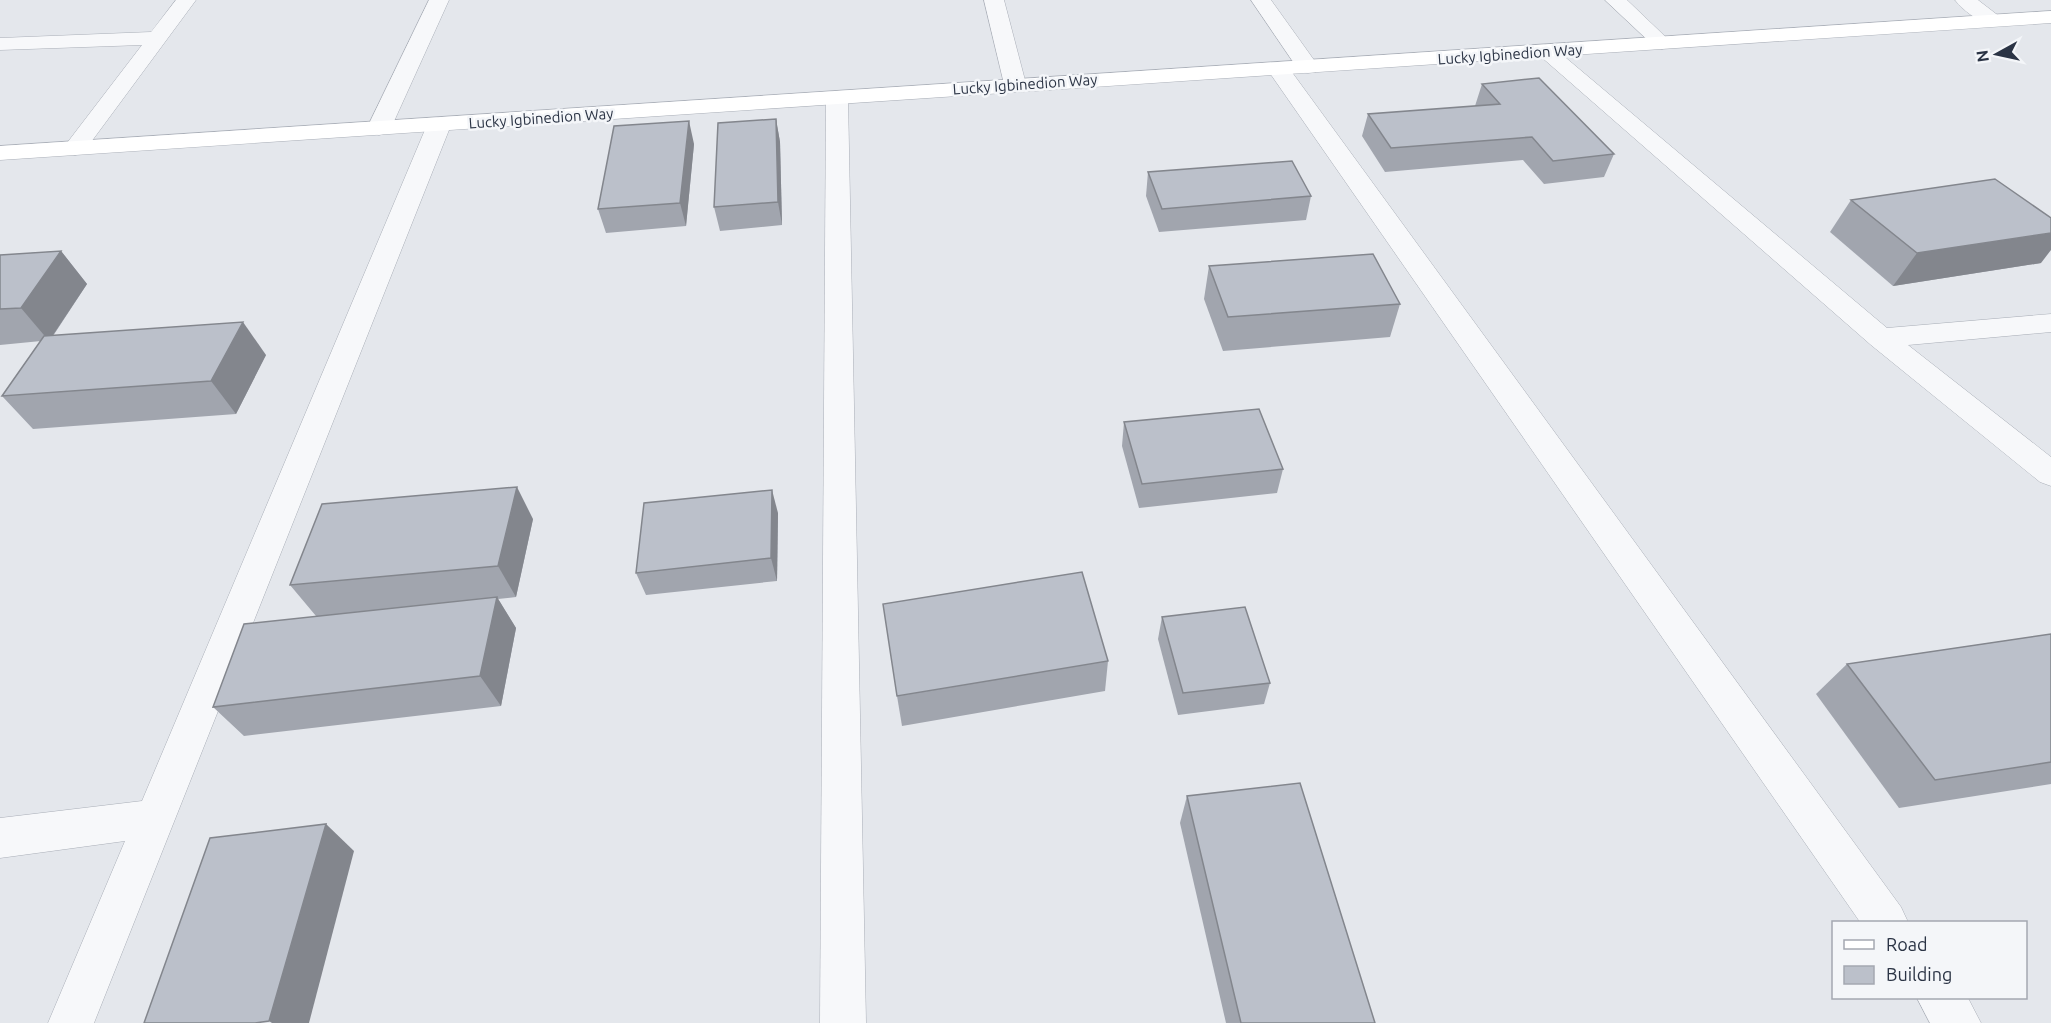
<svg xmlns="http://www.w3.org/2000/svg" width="2051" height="1023" font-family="Ubuntu,sans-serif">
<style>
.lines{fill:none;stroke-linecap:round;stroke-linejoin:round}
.street-casing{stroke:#a9aeb7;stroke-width:1}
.secondary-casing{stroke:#a9aeb7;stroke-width:1}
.street{fill:#f7f8fa;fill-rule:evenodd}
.secondary{fill:#fff;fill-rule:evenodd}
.wall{fill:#a1a5ae}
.shaded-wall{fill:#83868d}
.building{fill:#bbc0ca;stroke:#83868d;stroke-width:1.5}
.labels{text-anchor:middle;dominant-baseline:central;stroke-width:5;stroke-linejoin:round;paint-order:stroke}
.far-street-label{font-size:15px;fill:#2b3445;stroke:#f4f6f9}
</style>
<rect width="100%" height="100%" fill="#e4e7ec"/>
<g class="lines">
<defs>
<g id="street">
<path d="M176,0h20l-113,153 -8,2 -8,-2 -4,-5 4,-5 75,-98 -142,5v-12l151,-6z"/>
<path d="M429,0h20l-58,128 -4,5 -8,2 -8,-2 -4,-5z"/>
<path d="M984,0h20l22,84 -3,5 -8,2 -8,-2 -3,-5z"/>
<path d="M1251,0h20l48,67 -3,5 -8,1 -8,-1z"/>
<path d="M1605,0h22l45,43 -3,4 -7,2 -7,-2z"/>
<path d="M1955,0h23l26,20 -3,4c-15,4 -37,-12 -46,-24z"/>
<path d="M1546,45l7,2 334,281 164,-14v18l-143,13 143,112v29l-11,-4 -169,-137 -332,-290 -4,-4 4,-4z"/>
<path d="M1278,63l8,1 615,843 7,15h-48l-593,-853 3,-5z"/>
<path d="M837,91l8,2 3,5 18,925h-46l6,-925 3,-5z"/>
<path d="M439,118l8,2 4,5 -357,898h-46l77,-182 -125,17v-40l142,-17 285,-676 4,-5z"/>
<path d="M1917,998h51l13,25h-51z"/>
</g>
<path id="secondary" d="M2051,11v12l-2051,137v-14z"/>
</defs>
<use href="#street" class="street-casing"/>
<use href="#secondary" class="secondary-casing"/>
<use href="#street" class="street"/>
<use href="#secondary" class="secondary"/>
</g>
<g class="wall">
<path d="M1482,84l132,70 -10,23 -60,7 -21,-24 -138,12 -23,-36 6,-22 107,-8z"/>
<path d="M776,119l4,23 2,83 -62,6 -6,-24z"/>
<path d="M694,144l-8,82 -80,7 -8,-24z"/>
<path d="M1148,172l163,24 -5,24 -147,12 -13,-36z"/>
<path d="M1851,200l190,63 -148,23 -63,-54z"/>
<path d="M61,251l26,33 -34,52 213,19 -30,59 -203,15 -31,-33 39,-55 -41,4v-90z"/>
<path d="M1209,266l191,38 -10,33 -167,14 -19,-52z"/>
<path d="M1124,422l159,47 -6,24 -138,15 -17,-62z"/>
<path d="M778,513l-1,68 -131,14 -10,-22z"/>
<path d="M533,519l-17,78 -18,2 18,29 -15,78 -257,30 -31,-29 103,-91 -26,-31z"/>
<path d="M1162,617l108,66 -6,21 -86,11 -20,-76z"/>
<path d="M2051,634v150l-152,24 -83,-114 31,-30z"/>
<path d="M1108,661l-3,30 -203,35 -5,-30z"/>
<path d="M1187,796l188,227h-149l-46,-200z"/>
</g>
<g class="shaded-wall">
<path d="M776,119l4,23 2,83 -4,-23z"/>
<path d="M689,121l5,23 -8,82 -6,-23z"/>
<path d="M2051,233v17l-10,13 -148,23 24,-33z"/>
<path d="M61,251l26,33 -38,57 -28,-33z"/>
<path d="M243,322l23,33 -30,59 -25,-33z"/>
<path d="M517,487l16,32 -17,78 -18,-31z"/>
<path d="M772,490l6,23 -1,68 -6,-23z"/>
<path d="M497,597l19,31 -15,78 -21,-30z"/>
<path d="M326,824l28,27 -45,172h-37l-3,-2z"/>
</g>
<g class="building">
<path d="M1539,78l75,76 -61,7 -21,-24 -141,11 -23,-34 132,-10 -18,-20z"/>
<path d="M776,119l2,83 -64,5 4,-84z"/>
<path d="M689,121l-9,82 -82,6 16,-83z"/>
<path d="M1292,161l19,35 -149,13 -14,-37z"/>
<path d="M1995,179l56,39v15l-134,20 -66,-53z"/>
<path d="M61,251l-40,57 -21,1v-54z"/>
<path d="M1373,254l27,50 -172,13 -19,-51z"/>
<path d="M243,322l-32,59 -209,15 42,-60z"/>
<path d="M1259,409l24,60 -141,15 -18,-62z"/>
<path d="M517,487l-19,79 -208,19 32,-81z"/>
<path d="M772,490l-1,68 -135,15 8,-70z"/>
<path d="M1082,572l26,89 -211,35 -14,-92z"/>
<path d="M497,597l-17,79 -267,31 31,-83z"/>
<path d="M1245,607l25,76 -87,10 -21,-76z"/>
<path d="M2051,634v128l-116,18 -88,-116z"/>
<path d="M1300,783l75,240h-134l-54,-227z"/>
<path d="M326,824l-57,197 -14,2h-111l66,-185z"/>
</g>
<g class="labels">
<g class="far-street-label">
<text transform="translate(1510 54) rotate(-4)">Lucky Igbinedion Way</text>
<text transform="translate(1025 84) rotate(-4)">Lucky Igbinedion Way</text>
<text transform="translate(541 118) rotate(-4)">Lucky Igbinedion Way</text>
</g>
</g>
<rect x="1832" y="921" width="195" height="78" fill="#f4f6f9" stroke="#a4a8b1" stroke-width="1.5"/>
<rect x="1844" y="940" width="30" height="9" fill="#ffffff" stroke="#a4a8b1" stroke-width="1.5"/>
<text x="1886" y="951" font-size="18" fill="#2b3445">Road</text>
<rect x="1844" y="966" width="30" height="18" fill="#bbc0ca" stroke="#a4a8b1" stroke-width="1.5"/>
<text x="1886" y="981" font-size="18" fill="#2b3445">Building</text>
<g transform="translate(1997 54) rotate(262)" stroke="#f4f6f9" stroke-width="4.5" paint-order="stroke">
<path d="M0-4.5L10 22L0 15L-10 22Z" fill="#2b3445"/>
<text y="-9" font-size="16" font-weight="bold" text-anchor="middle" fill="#2b3445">N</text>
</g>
</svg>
